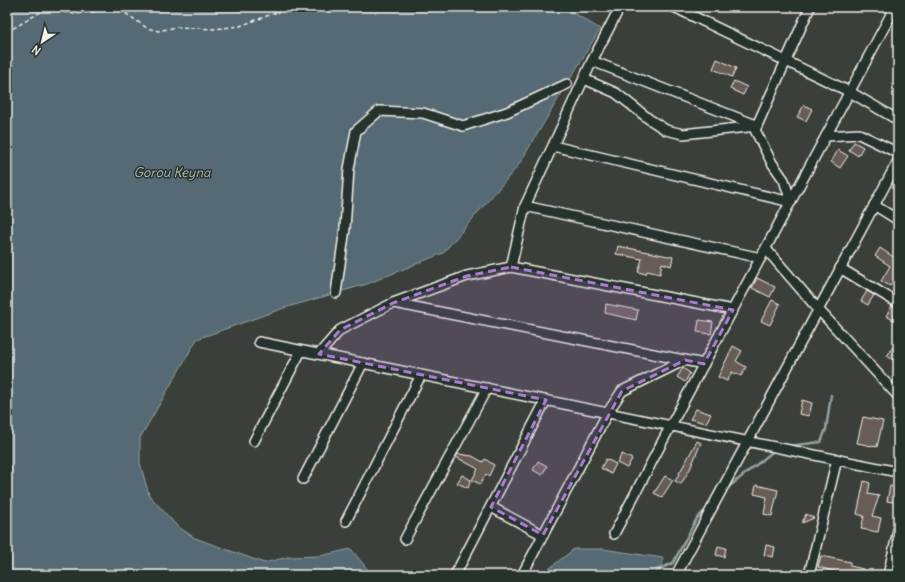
<svg xmlns="http://www.w3.org/2000/svg" width="905" height="582" font-family="Delius,sans-serif">
<style>
.water{fill:#566b74;stroke:#95a1a2}
.lines{fill:none;stroke-linecap:round;stroke-linejoin:round}
.stream{stroke:#95a1a2;stroke-width:2.5}
.building{fill:#675b57;stroke:#f4f1e8}
.street-casing{stroke:#f4f1e8;stroke-width:12}
.path{stroke:#f4f1e8;stroke-width:1.5;stroke-dasharray:4 3;stroke-linecap:butt}
.street{stroke:#26332d;stroke-width:9}
.marked{fill:#ab7bcf;fill-opacity:0.2;stroke:#ab7bcf;stroke-width:3;stroke-dasharray:8 5;stroke-linejoin:round}
.labels{text-anchor:middle;dominant-baseline:central;stroke-width:3;stroke-linejoin:round;paint-order:stroke}
.water-label{font-size:13px;font-style:italic;fill:#b5bbba;stroke:#26332d}
</style>
<rect width="100%" height="100%" fill="#3a3f3a"/>
<filter id="ink" filterUnits="userSpaceOnUse"><feTurbulence type="fractalNoise" baseFrequency=".025" numOctaves="2"/><feDisplacementMap in="SourceGraphic" scale="8" xChannelSelector="R" yChannelSelector="G"/><feConvolveMatrix kernelMatrix="1 2 1 2 8 2 1 2 1" color-interpolation-filters="sRGB"/></filter>
<g filter="url(#ink)">
<g class="water">
<path d="M7,7h557l36,22 -82,137 -75,87 -76,31 -83,24 -87,31 -57,99v25l9,32 28,31 18,12 69,25 24,-6 32,-1 31,-7 21,26h-365z"/>
<path d="M574,549h29l60,9 -4,17h-118z"/>
</g>
<g class="lines">
<g class="stream">
<path d="M788,446l33,-4 5,-13 5,-34"/>
<path d="M725,490l51,-41"/>
<path d="M657,570l16,-7 24,-45 11,-10"/>
</g>
</g>
<g class="building">
<path d="M717,59l19,9 -4,9 -19,-8z"/>
<path d="M734,81l13,6 -4,8 -13,-6z"/>
<path d="M804,105l8,4 -6,12 -9,-4z"/>
<path d="M854,142l9,5 -5,9 -9,-6z"/>
<path d="M838,150l10,6 -8,12 -9,-6z"/>
<path d="M618,246l55,11 -2,9 -9,-3 -2,11 -13,-3 -1,3 -8,-2 4,-13 -26,-5z"/>
<path d="M880,248l18,12v14l-8,12 -9,-5 9,-15 -15,-10z"/>
<path d="M757,278l18,9 -5,10 -18,-9z"/>
<path d="M867,291l7,4 -6,10 -7,-4z"/>
<path d="M772,300l8,4 -10,21 -9,-4z"/>
<path d="M606,304l32,6 -2,10 -31,-7z"/>
<path d="M892,306l6,3 -5,11 -7,-4z"/>
<path d="M699,320l14,2 -2,12 -14,-2z"/>
<path d="M733,346l9,5 -6,10 10,6 -5,9 -9,-4 -5,9 -9,-4z"/>
<path d="M893,347l5,3v13l-11,-7z"/>
<path d="M683,368l7,5 -5,9 -8,-5z"/>
<path d="M802,400l10,3 -3,13 -10,-2z"/>
<path d="M696,409l15,5 -5,9 -16,-4z"/>
<path d="M863,417l20,4 -6,26 -20,-4z"/>
<path d="M697,441l4,2 -11,26 -9,15 -6,-3z"/>
<path d="M458,454l14,2 11,6 2,-3 9,6 -5,11 -3,-2 -6,10 -8,-4 6,-11 -22,-12z"/>
<path d="M622,454l10,5 -5,9 -10,-5z"/>
<path d="M606,459l10,5 -5,10 -10,-6z"/>
<path d="M538,461l9,5 -5,9 -9,-5z"/>
<path d="M462,475l9,5 -3,8 -11,-5z"/>
<path d="M665,476l8,4 -11,17 -8,-4z"/>
<path d="M864,481l6,2 -2,11 11,2 -7,20 9,2 -3,14 -17,-3 3,-13 -7,-2z"/>
<path d="M756,485l22,5 -6,26 -8,-2 3,-17 -13,-3z"/>
<path d="M890,486l8,1v16l-11,-2z"/>
<path d="M806,514l8,4 -12,5z"/>
<path d="M766,545l9,2 -2,10 -9,-2z"/>
<path d="M718,546l8,2 -2,9 -8,-2z"/>
<path d="M821,556l29,6v4l13,3 -1,6h-13l-31,-8z"/>
</g>
<g class="lines">
<defs>
<g id="street">
<path d="M674,7l176,85 48,28"/>
<path d="M592,61l164,64"/>
<path d="M584,79l32,14 33,26 17,11 17,4 74,-8"/>
<path d="M826,136l33,-2 39,19"/>
<path d="M553,146l238,56"/>
<path d="M791,202l-7,-22 -12,-17 -17,-33 55,-123"/>
<path d="M874,205l24,15"/>
<path d="M525,206l236,52"/>
<path d="M766,249l52,60 80,87"/>
<path d="M511,267l222,43"/>
<path d="M840,268l58,35"/>
<path d="M336,293l9,-65 4,-59 7,-38 23,-20 44,2 40,13 44,-14 60,-28"/>
<path d="M394,303l310,61"/>
<path d="M259,342l639,130"/>
<path d="M319,354l21,-24 53,-27 74,-27 44,-9 14,-61 67,-145 28,-54"/>
<path d="M254,441l47,-90"/>
<path d="M303,479l60,-116"/>
<path d="M491,507l52,28"/>
<path d="M346,521l75,-146"/>
<path d="M614,534l57,-109 224,-418"/>
<path d="M405,539l82,-151"/>
<path d="M455,575l91,-175"/>
<path d="M522,575l86,-163 14,-21 63,-31"/>
<path d="M676,575l222,-414"/>
<path d="M809,575l28,-116"/>
<path d="M888,575l10,-44"/>
</g>
</defs>
<use href="#street" class="street-casing"/>
<path class="path" d="M7,32l37,-22 15,1 16,3 32,-4 15,1 25,17 11,3 19,-4 37,2 26,-3 51,-19"/>
<use href="#street" class="street"/>
</g>
</g>
<path class="marked" d="M511,267l222,43 -29,54 -19,-4 -63,31 -79,144 -52,-28 55,-107 -227,-46 21,-24 53,-27 74,-27z"/>
<g class="labels">
<g class="water-label">
<text x="172" y="172">Gorou Keyna</text>
</g>
</g>
<rect width="905" height="582" fill="none" stroke="#26332d" stroke-width="24"/>
<rect x="12" y="12" width="881" height="558" fill="none" stroke="#f4f1e8" stroke-width="1.5" filter="url(#ink)"/>
<g transform="translate(42 42) rotate(215)" stroke="#26332d" stroke-width="3" paint-order="stroke">
<path d="M0-3L7 15L0 10L-7 15Z" fill="#f4f1e8"/>
<text y="-6" font-size="11" font-weight="bold" text-anchor="middle" fill="#f4f1e8">N</text>
</g>
</svg>
